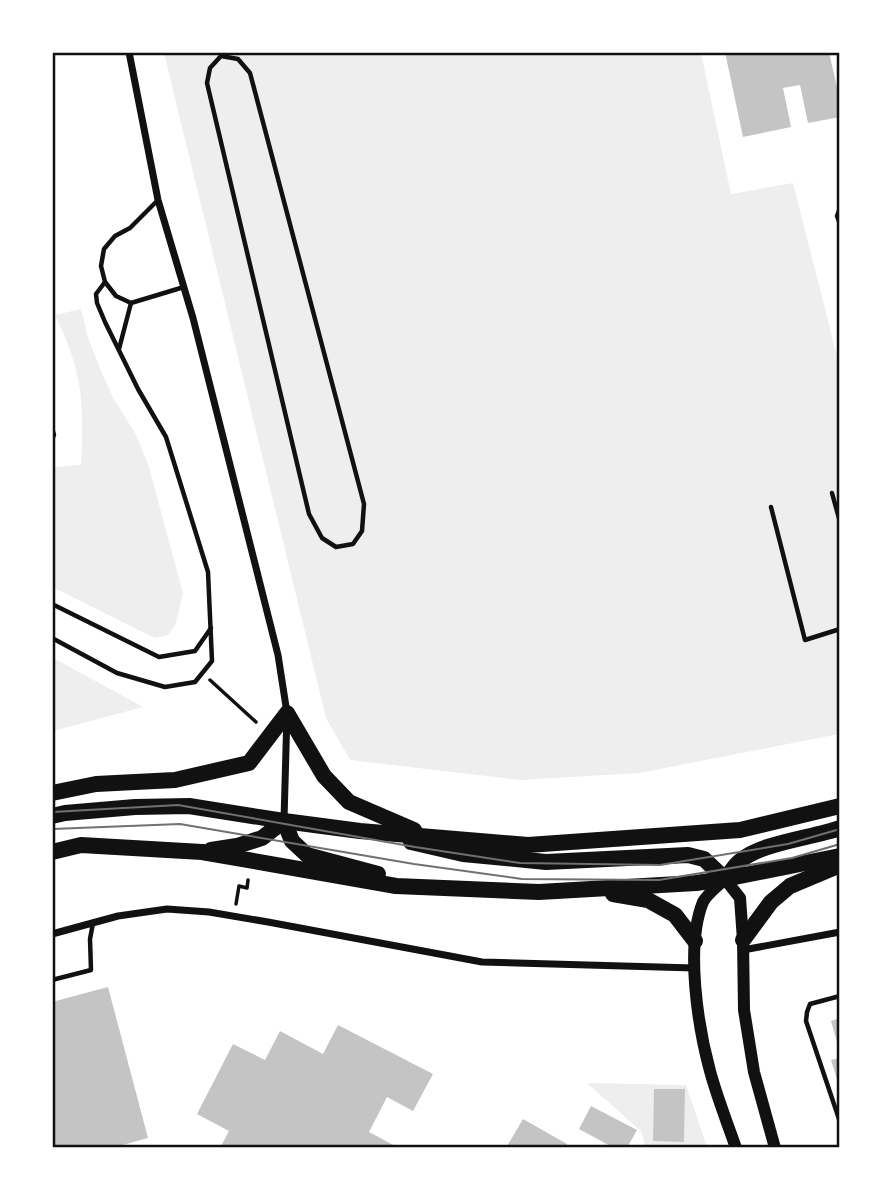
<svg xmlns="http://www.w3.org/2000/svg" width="892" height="1200" font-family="Lato,sans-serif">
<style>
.green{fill:#eee}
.building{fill:#c4c4c4}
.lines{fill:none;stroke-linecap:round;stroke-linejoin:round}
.path{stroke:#111;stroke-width:3.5}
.service{stroke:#111;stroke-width:4.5}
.minor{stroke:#111;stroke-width:7}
.tertiary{stroke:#111;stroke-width:12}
.primary{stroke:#111;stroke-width:16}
.tram{stroke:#707070;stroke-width:2}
.neatline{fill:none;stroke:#111;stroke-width:2.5}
</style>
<rect width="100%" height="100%" fill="#fff"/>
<g class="green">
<path d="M164,53h537l30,141 62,-11 46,181v370l-200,39 -119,7 -170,-20 -24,-42z"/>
<path d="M81,309l7,29 11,28 14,32 22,35 13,31 35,129 -7,30 -8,12 -13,3 -102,-51v-120l28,-2c2,-38 3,-73 -9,-109 -4,-14 -11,-27 -17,-41z"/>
<path d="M53,658l90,49 -90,24z"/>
<path d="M587,1083l99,2 21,62h-62l-3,-15z"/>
</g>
<g class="building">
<path d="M725,52h29v2l75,-2 11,49v16l-32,6 -8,-38 -17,3 8,39 -48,10z"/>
<path d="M108,987l40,151 -36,10h-60v-146z"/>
<path d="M840,1018v31h-1l-8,-28z"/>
<path d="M338,1025l95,49 -20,37 -26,-14 -18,35 30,16h-179l9,-17 -32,-17 36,-70 32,16 15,-29 43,23z"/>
<path d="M840,1058v28h-1l-8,-26z"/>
<path d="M654,1089h31l-1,53 -31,-1z"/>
<path d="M591,1106l46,24 -10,18h-13l-35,-19z"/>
<path d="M523,1119l44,25 -2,4h-59z"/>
</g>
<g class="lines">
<g class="path">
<path d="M210,680l46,42"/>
<path d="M236,904l3,-18 8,2 1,-8"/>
</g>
<g class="service">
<path d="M221,56l17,3 12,14 114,431 -2,27 -9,13 -17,3 -14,-9 -13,-24 -102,-431 3,-15z"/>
<path d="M158,200l-28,28 -15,8 -11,13 -3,17 4,16 11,14 15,7 53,-16"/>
<path d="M840,208l-3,8 3,8"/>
<path d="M119,349l12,-46"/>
<path d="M52,428l2,7 -2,4"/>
<path d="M832,493l8,29"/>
<path d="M771,507l34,133 35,-11"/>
<path d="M52,604l107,53 36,-6 16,-23"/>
<path d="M52,638l65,35 48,14 30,-5 17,-21 -4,-89 -42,-135 -28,-48 -33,-67 -8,-19 -1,-9 9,-12"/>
<path d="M52,980l39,-10 -1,-31 3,-16"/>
<path d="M840,996l-30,8 -3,8 -1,9 34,101"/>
</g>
<g class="minor">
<path d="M129,52l29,148 35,118 85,337 9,58 -3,107"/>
<path d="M52,934l66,-18 49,-7 42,3 59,10 214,40 212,6"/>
<path d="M743,950l97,-18"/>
</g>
<path class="tertiary" d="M736,1148c-9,-26 -19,-51 -26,-77 -12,-44 -25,-125 -7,-169 4,-8 15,-16 22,-23l15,19 3,42 1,70 10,62 21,76"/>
<g class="primary">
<path d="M52,793l44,-9 79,-4 74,-17 38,-50 37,63 25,26 65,28"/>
<path d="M52,816l13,-3 70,-6 54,-1 95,15 76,10 168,14 212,-15 100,-24"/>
<path d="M284,821l8,20 15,14 71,19"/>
<path d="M411,842l52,12 83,8 142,-7 16,4 21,20"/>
<path d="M211,850l26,-4 25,-8 22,-17"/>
<path d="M52,852l29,-7 121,7 194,34 143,6 157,-9 29,-4 115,-23"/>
<path d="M725,879c5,-5 9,-13 14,-17 20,-19 73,-24 101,-34"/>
<path d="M613,894l35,6 27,15 20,26"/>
<path d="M743,940l28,-38 19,-16 50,-21"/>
</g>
<g class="tram">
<path d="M52,812l126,-7 237,42 105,16 140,2 128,-21 52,-15"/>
<path d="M52,829l128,-5 234,40 108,15 137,1 133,-22 48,-14"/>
</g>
</g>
<rect width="892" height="1200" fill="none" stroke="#ffffff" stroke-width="108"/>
<rect x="54" y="54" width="784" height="1092" class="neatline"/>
</svg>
